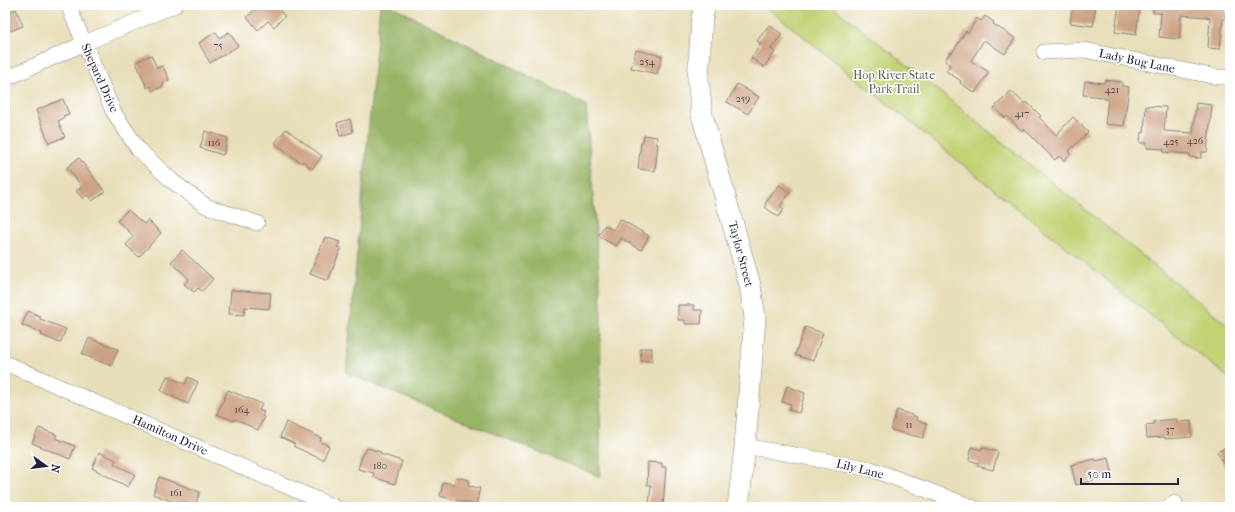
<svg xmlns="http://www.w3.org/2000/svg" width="1235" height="512" font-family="'IM FELL French Canon',serif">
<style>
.green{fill:#c2d274;stroke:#727a58}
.forest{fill:#99b466;stroke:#5e6b50}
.building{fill:#cda284}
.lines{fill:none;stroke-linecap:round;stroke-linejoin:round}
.street-casing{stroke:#85807a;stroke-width:16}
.secondary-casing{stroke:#85807a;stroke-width:22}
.street{stroke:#fff;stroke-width:15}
.secondary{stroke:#fff;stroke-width:21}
.labels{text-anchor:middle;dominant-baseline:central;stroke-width:3;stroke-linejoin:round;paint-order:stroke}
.number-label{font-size:10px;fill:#4d424d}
.street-label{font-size:12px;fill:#22223b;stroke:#fff}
.park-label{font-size:12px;fill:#5a604f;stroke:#fff}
</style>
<rect width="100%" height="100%" fill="#fff"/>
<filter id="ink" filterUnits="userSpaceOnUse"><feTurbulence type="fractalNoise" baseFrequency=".025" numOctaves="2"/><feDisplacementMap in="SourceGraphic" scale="8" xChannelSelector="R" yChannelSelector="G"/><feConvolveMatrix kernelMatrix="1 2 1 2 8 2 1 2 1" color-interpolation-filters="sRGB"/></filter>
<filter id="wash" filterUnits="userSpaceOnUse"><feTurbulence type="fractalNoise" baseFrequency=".012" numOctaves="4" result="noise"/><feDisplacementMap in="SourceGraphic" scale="16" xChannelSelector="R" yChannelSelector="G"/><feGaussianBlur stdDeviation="0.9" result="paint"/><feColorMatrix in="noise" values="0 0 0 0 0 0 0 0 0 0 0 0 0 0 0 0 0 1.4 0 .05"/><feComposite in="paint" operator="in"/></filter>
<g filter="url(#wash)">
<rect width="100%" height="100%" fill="#e8deb9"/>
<path class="green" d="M764,5h66l72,56 328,266v52z"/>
<path class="forest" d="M380,5h10l196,100 15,194 -1,178 -254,-104z"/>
<g id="blocks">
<g class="building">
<path d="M260,5h26l-6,6 5,5 -11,11 -6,-6 -10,9 -11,-13z"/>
<path d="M1073,5h23l-3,21 -23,-3z"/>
<path d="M1119,5h21l-4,30 -21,-3z"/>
<path d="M1153,5h74l-2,14h-2l-3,30 -12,-1 2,-30 -4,-1 -25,-2 -2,24 -20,-2 2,-24h-8z"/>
<path d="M16,9l7,17 -18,7v-19z"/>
<path d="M985,16l9,6 -1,2 22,14 -10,16 -21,-14 -13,21 18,11 -14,21 -15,-10 1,-2 -15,-10 4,-6 -5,-4 5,-9 2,1 14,-22 2,2 9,-15 4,3z"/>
<path d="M769,25l13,9 -11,15 4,3 -11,15 -13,-9 10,-14 -4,-3z"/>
<path d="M216,32l3,6 10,-6 9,14 -28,17 -11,-20z"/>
<path d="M636,50l26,6 -5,18 -26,-6z"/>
<path d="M151,55l6,13 6,-2 6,14 -6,3 1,3 -12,5 -2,-5 -3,2 -11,-26z"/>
<path d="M1105,80l17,2v4l7,1 -5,39 -19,-2 3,-25h-4v-2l-21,-2 2,-14 19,2z"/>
<path d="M737,84l22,13 -11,17 -21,-12z"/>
<path d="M1011,91l14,13 2,-2 14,14 -2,1 17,18 17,-18 15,15 -19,19 2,2 -7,8 -5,-5 -4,4 -31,-31 -2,2 -15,-15 -2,2 -11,-10z"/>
<path d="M63,99l6,15 -6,2 1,2 -6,3 7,16 -16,6 -13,-33z"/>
<path d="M1196,103l16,2 -5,47h-5l-1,6 -11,-1v-3l-27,-2 1,-3 -17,-1v-5h-7l1,-10h3l2,-27 20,1 -2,24 29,2z"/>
<path d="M350,119l3,13 -13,4 -3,-13z"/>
<path d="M286,129l36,27 -10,13 -9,-8 -2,2 -26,-20z"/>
<path d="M205,131l23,7 -5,17 -23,-7z"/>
<path d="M644,135l13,2 -1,7h2l-3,27 -17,-2 3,-27h2z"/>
<path d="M79,158l26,34 -13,9 -5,-6 -4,4 -7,-8 6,-4 -15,-20z"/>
<path d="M779,185l11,8 -10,13 4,3 -6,8 -13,-10 1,-2 -1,-1z"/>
<path d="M128,210l16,14 4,-4 13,13 -22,24 -13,-12 8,-9 -17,-15z"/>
<path d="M620,219l29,17 -8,14 -20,-12 -5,8 -18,-10 7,-11 8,5z"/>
<path d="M325,237l15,5 -3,5 4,1 -13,33 -18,-7z"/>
<path d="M182,250l31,29 -11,12 -4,-3 -4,4 -10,-8 5,-5 -18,-17z"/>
<path d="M231,290l40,3 -2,16 -24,-2 -1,8 -15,-1z"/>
<path d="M678,305h16v5h8l-1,14h-16v-4h-7z"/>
<path d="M28,311l12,5v3l26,10 -6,14 -19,-8 1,-2 -20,-8z"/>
<path d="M805,327l18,6 -10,28 -18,-6z"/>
<path d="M89,338l29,11 -7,17 -29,-12z"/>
<path d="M640,348h12v13h-11z"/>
<path d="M167,376l18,8 3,-7 10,5 -10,22 -27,-13z"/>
<path d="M787,386l18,7 -6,20 -10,-3 2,-6 -9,-2z"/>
<path d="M228,390l34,14 -3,6 5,2 -2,4 2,1 -6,13 -23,-11 -1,2 -17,-7z"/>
<path d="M897,410l20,7 -1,3 11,4 -4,14 -32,-8z"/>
<path d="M1177,419v3l14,-1 1,16 -27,2v-2l-18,1 -1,-13 8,-1v-3z"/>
<path d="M286,422l35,16 -1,4 9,4 -6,14 -30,-14 2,-2 -15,-7z"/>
<path d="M39,428l18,7 -2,3 20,8 -5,13 -38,-16z"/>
<path d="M1230,446v31l-13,-25z"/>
<path d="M972,447l9,3 1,-3 16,5 -5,18 -16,-4 1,-3 -9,-3z"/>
<path d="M367,448l14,4 -1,2 22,7 -7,23 -22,-7 1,-4 -16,-4 5,-16h2z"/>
<path d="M99,452l17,8 -2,4 21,10 -7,13 -36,-19z"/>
<path d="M1109,458l3,14 -19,5 1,3 -18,5 -5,-20 24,-6 1,2z"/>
<path d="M648,462l14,1v4h4l-3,40 -14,-1 2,-21h-4z"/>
<path d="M159,477l41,15 -5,14 -14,-4 -1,2 -27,-10z"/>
<path d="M456,477l13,3 -1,6 12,2 -4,17 -36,-9 3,-14 11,2z"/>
</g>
</g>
</g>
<g filter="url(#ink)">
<use href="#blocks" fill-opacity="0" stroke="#85807a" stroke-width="1"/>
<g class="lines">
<defs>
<g id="street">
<path d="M68,5l45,106 25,38 34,32 34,25 51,17"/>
<path d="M1044,52l40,-2 133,27h13"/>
<path d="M5,79l80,-36 90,-38"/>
<path d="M5,363l329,144"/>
<path d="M745,446l126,23 101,38"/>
<path d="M1169,507l6,-4"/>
</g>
<path id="secondary" d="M705,5l-3,13 -4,61 4,36 48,170 5,33 -10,128 -7,61"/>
</defs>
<use href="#street" class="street-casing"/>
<use href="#secondary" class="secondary-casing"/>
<use href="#street" class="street"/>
<use href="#secondary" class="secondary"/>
</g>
</g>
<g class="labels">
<g class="number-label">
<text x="218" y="46">75</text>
<text x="647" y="62">254</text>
<text x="1112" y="90">421</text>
<text x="743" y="99">259</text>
<text x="1022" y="114">417</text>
<text x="1195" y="141">426</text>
<text x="1171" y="142">425</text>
<text x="214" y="143">116</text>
<text x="242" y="410">164</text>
<text x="909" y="425">11</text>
<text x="1170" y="430">37</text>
<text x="380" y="466">180</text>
<text x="176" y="493">161</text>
</g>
<g class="street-label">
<text transform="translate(1137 61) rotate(12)">Lady Bug Lane</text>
<text transform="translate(100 78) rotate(66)">Shepard Drive</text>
<text transform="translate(741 254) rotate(75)">Taylor Street</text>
<text transform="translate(170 435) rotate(24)">Hamilton Drive</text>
<text transform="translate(860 469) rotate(14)">Lily Lane</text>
</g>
<g class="park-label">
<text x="894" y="75">Hop River State<tspan x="894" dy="14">Park Trail</tspan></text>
</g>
</g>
<rect width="1235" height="512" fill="none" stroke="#fff" stroke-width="20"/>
<g transform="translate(46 466) rotate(104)" stroke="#ffffff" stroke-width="3" paint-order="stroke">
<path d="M0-3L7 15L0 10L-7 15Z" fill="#22223b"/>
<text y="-6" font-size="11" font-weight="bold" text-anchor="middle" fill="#22223b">N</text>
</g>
<path d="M1081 478v6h97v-6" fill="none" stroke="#22223b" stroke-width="2"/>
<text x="1087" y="478" font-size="12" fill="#22223b" stroke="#ffffff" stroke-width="3" paint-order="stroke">50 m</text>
</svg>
